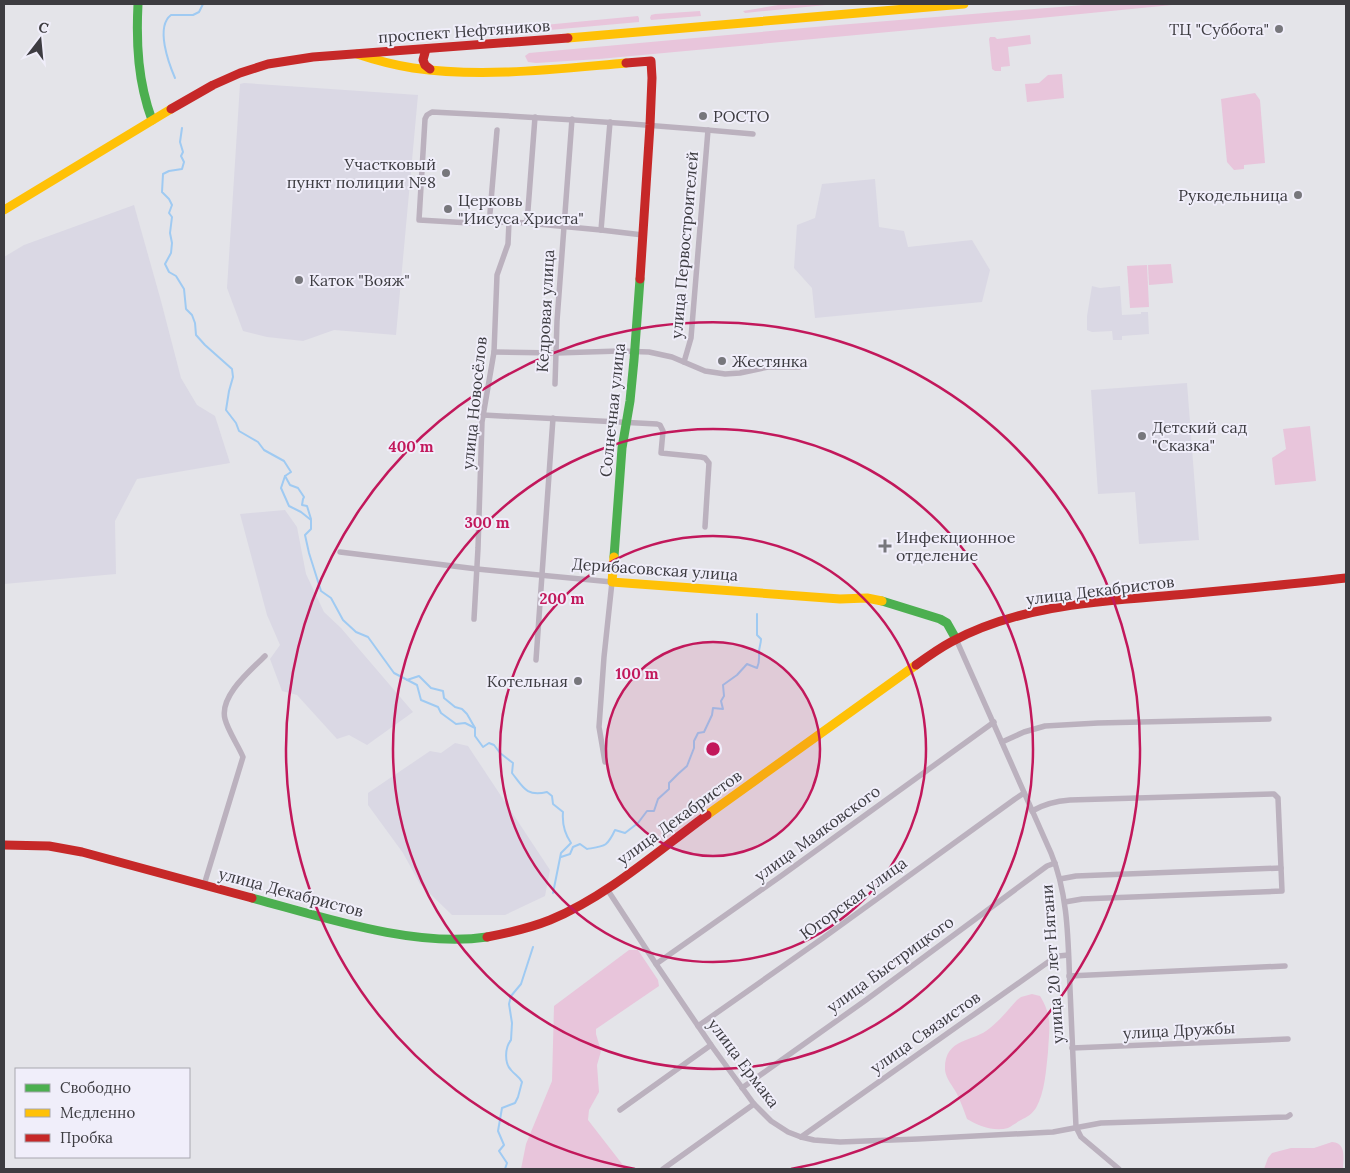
<svg xmlns="http://www.w3.org/2000/svg" width="1350" height="1173" font-family="Lora,serif">
<style>
.built{fill:#dad8e4}
.green{fill:#e8c5db}
.lines{fill:none;stroke-linecap:round;stroke-linejoin:round}
.stream{stroke:#9fcaf2;stroke-width:2}
.street{stroke:#bbb1be;stroke-width:5.5}
.fast{stroke:#4caf50;stroke-width:9}
.slow{stroke:#ffc107;stroke-width:9}
.jam{stroke:#c62828;stroke-width:9}
.ring{fill:none;stroke:#c2185b;stroke-width:2.5}
.poi-dot{fill:#77777c;stroke:#f0eefa;stroke-width:2}
.labels{text-anchor:middle;dominant-baseline:central;stroke-width:4;stroke-linejoin:round;paint-order:stroke}
.poi-label{font-size:16px;fill:#3d3c41;stroke:#f0eefa;text-anchor:start}
.street-label{font-size:16px;fill:#3d3c41;stroke:#f0eefa}
.centre{fill:#c2185b;stroke:#f0eefa;stroke-width:2.5}
.ring-label{font-size:15px;text-anchor:middle;font-weight:bold;fill:#c2185b;stroke:#f0eefa;stroke-width:4;stroke-linejoin:round;paint-order:stroke}
</style>
<rect width="100%" height="100%" fill="#e4e4e9"/>
<g class="built">
<path d="M244,83l174,12 -22,240 -62,-5 -31,11 -36,-4 -24,-6 -16,-43 13,-204z"/>
<path d="M875,179l4,48 25,4 4,16 64,-7 18,30 -8,32 -167,16 -3,-30 -18,-20 3,-43 18,-7 7,-34z"/>
<path d="M134,205l27,96 20,77 16,27 18,11 15,47 -93,16 -22,42 1,53 -112,10v-327l20,-12z"/>
<path d="M1092,286l8,2 20,-2 2,29 19,-1v-2h7l1,22 -27,2v4h-9l-1,-9 -20,1 -5,-2v-14z"/>
<path d="M1187,383l12,157 -60,4 -4,-52 -37,2 -7,-104z"/>
<path d="M285,510l12,17 9,47 18,38 17,16 72,84 -46,33 -18,-10 -12,4 -40,-44 -15,-4 -12,-32 10,-14 -13,-30 -27,-101z"/>
<path d="M455,743l13,3 82,124 -5,26 -40,19h-53l-32,-31 -17,-31 -35,-48v-12l62,-42 11,2z"/>
</g>
<g class="green">
<path d="M784,4h52l-91,9 -2,-2z"/>
<path d="M1096,4h86l-142,14 -441,41 -63,4 -8,-1 -3,-6 4,-3 297,-27z"/>
<path d="M700,11l1,5 -50,4 -1,-2 1,-3 4,-1z"/>
<path d="M638,16l1,2v4l-146,13 -2,-2 2,-3z"/>
<path d="M1030,35l1,9 -23,3 2,19 -9,1v4h-6l-3,-2 -3,-30 1,-2h5l2,2z"/>
<path d="M1062,74l2,24 -37,4 -2,-18 14,-1 9,-8z"/>
<path d="M1255,93l5,7 5,63 -21,2v4l-10,1 -7,-8 -6,-63z"/>
<path d="M1171,264l2,19 -24,2 -1,-20z"/>
<path d="M1147,265l2,42 -19,1 -3,-42z"/>
<path d="M1310,426l6,55 -41,4 -3,-27 14,-9 -3,-20z"/>
<path d="M629,950h9l20,30 1,6 -63,43v5l5,17 -4,14 2,27 -10,18 -1,10 38,49h-105l5,-25 26,-63 2,-75z"/>
<path d="M1032,994l8,2c13,21 9,33 8,56 -2,18 -3,40 -12,56 -4,6 -9,9 -15,12 -4,2 -9,6 -13,8 -14,4 -29,-2 -41,-9 -3,-8 -6,-17 -10,-25 -4,-8 -11,-15 -12,-24 -1,-33 28,-27 45,-42 10,-8 19,-19 27,-28l4,-3z"/>
<path d="M1332,1142c15,1 11,17 11,27h-79l4,-11 4,-5 19,-5h23z"/>
</g>
<g class="lines">
<g class="stream">
<path d="M175,78c-6,-14 -20,-51 -4,-63h22l6,-3 4,-8"/>
<path d="M182,128l-2,14 3,10 -2,4 3,6 -2,7 -13,2 -6,3 -1,18 7,7 3,6 -3,8 3,4 -2,16 2,10 -1,10 -6,11 4,8 7,4 8,13 2,20 6,6 3,8 1,12 9,10 27,24 1,8 -4,14 -3,19 10,13 3,8 19,11 6,8 20,11 7,11 -6,4 -4,12 8,18 12,6 10,8v9l-6,6 4,18 12,38 10,7 12,22 13,12 12,5 26,36 23,12 4,15 17,7 3,6 15,11 9,-1 10,5v8l8,11 6,-4 5,2 6,8 13,10 -1,10c11,14 14,24 35,19l5,4 1,8 10,8c-1,12 1,21 8,31l-10,10 -8,40"/>
<path d="M285,476l5,9 8,3 6,9 -1,2 -1,6 5,1 4,13"/>
<path d="M407,680l12,-4 12,12 12,3 1,7 11,9 7,2 5,5 8,14"/>
<path d="M561,857l9,-3 3,-7 7,-3 7,5c18,-3 20,-2 28,-19l10,3 13,-10 9,-12h7l4,-12 11,-10v-6l9,-9 9,-8 7,-18v-7l4,-8 6,-1 8,-17 1,-7 10,1 -2,-8 3,-5 -1,-11 14,-10 10,-11 10,4c3,-6 2,-10 2,-16 0,-4 2,-9 2,-13l-4,-4v-21"/>
<path d="M505,1169l2,-6 -8,-12 5,-6 -6,-14 4,-23 13,-5 3,-6 4,-15c-3,-6 -7,-7 -11,-12 -7,-7 -6,-23 0,-30l1,-17 -3,-19 2,-8 10,-12 12,-37"/>
</g>
<g class="street">
<path d="M490,213l7,-83"/>
<path d="M527,223l8,-106"/>
<path d="M601,230l9,-108"/>
<path d="M643,235l-42,-5 -74,-7 -18,-1 -39,1 -51,-3 6,-101 2,-4 5,-3c107,5 214,12 321,22"/>
<path d="M494,352l62,1 64,-2 29,1 23,5 33,14 20,3 15,-1 28,-6h31"/>
<path d="M684,362l7,-24 17,-208"/>
<path d="M555,384l2,-63 15,-202"/>
<path d="M483,415l174,9 3,1 3,6 -2,22 40,4 4,1 4,5 -4,64"/>
<path d="M340,552l137,17 135,13 -8,75 -5,70 6,35"/>
<path d="M474,619l4,-71 4,-126 12,-70 3,-77 11,-31 1,-22"/>
<path d="M956,639l95,214c18,43 17,91 19,136 2,46 4,92 6,138l5,10 38,32"/>
<path d="M536,660l17,-242"/>
<path d="M1002,742l22,-10 21,-6 53,-3 171,-4"/>
<path d="M1032,811c12,-7 24,-10 38,-11l204,-6 4,4 4,93 -200,8 -17,3"/>
<path d="M1060,879l16,-3 205,-8"/>
<path d="M204,885l39,-128c-5,-12 -15,-26 -18,-38 -6,-23 26,-49 40,-63"/>
<path d="M607,889l49,75 55,81 43,59 17,17 17,11 13,5 13,3 26,2 78,-3 135,-7 48,-9 186,-6 3,-2"/>
<path d="M656,964l125,-88 213,-154"/>
<path d="M1069,976l216,-10"/>
<path d="M698,1026l125,-88 192,-139 9,-6"/>
<path d="M1072,1048l216,-9"/>
<path d="M742,1088l124,-88 181,-134 8,-3"/>
<path d="M620,1110l91,-65"/>
<path d="M801,1137l250,-177 8,-4 9,-1"/>
<path d="M663,1169l91,-65"/>
</g>
<g class="fast">
<path d="M138,4c-2,40 0,78 14,116"/>
<path d="M614,557l8,-109 8,-47 4,-41 6,-81"/>
<path d="M882,601l58,18 7,4 9,16"/>
<path d="M252,898c71,19 162,50 235,39"/>
</g>
<g class="slow">
<path d="M568,38l396,-34"/>
<path d="M357,54c18,6 37,11 56,14 70,10 143,1 213,-5"/>
<path d="M4,210l167,-101"/>
<path d="M614,557l-2,25 228,17 27,-1 15,3"/>
<path d="M707,815l209,-150"/>
</g>
<g class="jam">
<path d="M426,49l-3,11 2,5 5,4"/>
<path d="M626,63l25,-2 1,17 -2,47 -10,154"/>
<path d="M171,109l42,-24 27,-12 28,-9 45,-7 255,-19"/>
<path d="M916,665c11,-8 22,-16 35,-23 72,-39 156,-41 236,-48 53,-5 106,-10 159,-16"/>
<path d="M4,845l45,1 33,6 170,46"/>
<path d="M487,937c21,-4 43,-9 63,-17 56,-23 108,-69 157,-105"/>
</g>
</g>
<circle cx="713" cy="749" r="107" fill="#c2185b" fill-opacity=".12"/>
<g class="ring">
<circle cx="713" cy="749" r="107"/>
<circle cx="713" cy="749" r="213"/>
<circle cx="713" cy="749" r="320"/>
<path d="M635 1169A427 427 0 1 1 791 1169"/>
</g>
<g class="poi-dot">
<circle cx="1279" cy="29" r="5"/>
<circle cx="703" cy="116" r="5"/>
<circle cx="446" cy="173" r="5"/>
<circle cx="1298" cy="195" r="5"/>
<circle cx="448" cy="209" r="5"/>
<circle cx="299" cy="280" r="5"/>
<circle cx="722" cy="361" r="5"/>
<circle cx="1142" cy="436" r="5"/>
<path d="M882.5 538.5h5v5h5v5h-5v5h-5v-5h-5v-5h5z"/>
<circle cx="578" cy="681" r="5"/>
</g>
<g class="labels">
<g class="poi-label">
<text x="1269" y="29" text-anchor="end">ТЦ "Суббота"</text>
<text x="713" y="116">РОСТО</text>
<text x="436" y="164" text-anchor="end">Участковый<tspan x="436" dy="18">пункт полиции №8</tspan></text>
<text x="1288" y="195" text-anchor="end">Рукодельница</text>
<text x="458" y="200">Церковь<tspan x="458" dy="18">"Иисуса Христа"</tspan></text>
<text x="309" y="280">Каток "Вояж"</text>
<text x="732" y="361">Жестянка</text>
<text x="1152" y="427">Детский сад<tspan x="1152" dy="18">"Сказка"</tspan></text>
<text x="896" y="537">Инфекционное<tspan x="896" dy="18">отделение</tspan></text>
<text x="568" y="681" text-anchor="end">Котельная</text>
</g>
<g class="street-label">
<text transform="translate(464 31) rotate(-4)">проспект Нефтяников</text>
<text transform="translate(684 245) rotate(-85)">улица Первостроителей</text>
<text transform="translate(545 311) rotate(-87)">Кедровая улица</text>
<text transform="translate(474 403) rotate(-84)">улица Новосёлов</text>
<text transform="translate(612 410) rotate(-84)">Солнечная улица</text>
<text transform="translate(655 569) rotate(4)">Дерибасовская улица</text>
<text transform="translate(1100 590) rotate(-7)">улица Декабристов</text>
<text transform="translate(679 817) rotate(-36)">улица Декабристов</text>
<text transform="translate(817 833) rotate(-36)">улица Маяковского</text>
<text transform="translate(291 892) rotate(15)">улица Декабристов</text>
<text transform="translate(853 898) rotate(-36)">Югорская улица</text>
<text transform="translate(890 964) rotate(-36)">улица Быстрицкого</text>
<text transform="translate(1052 964) rotate(-94)">улица 20 лет Нягани</text>
<text transform="translate(1179 1030) rotate(-3)">улица Дружбы</text>
<text transform="translate(925 1032) rotate(-35)">улица Связистов</text>
<text transform="translate(744 1063) rotate(53)">улица Ермака</text>
</g>
</g>
<circle cx="713" cy="749" r="8" class="centre"/>
<g class="ring-label">
<text x="411" y="452">400 m</text>
<text x="487" y="528">300 m</text>
<text x="562" y="604">200 m</text>
<text x="637" y="679">100 m</text>
</g>
<rect width="1350" height="1173" fill="none" stroke="#3d3c41" stroke-width="10"/>
<rect x="15" y="1068" width="175" height="90" fill="#f0eefa" stroke="#a8a7b0"/>
<rect x="25" y="1084" width="25" height="8" fill="#4caf50" stroke="#a8a7b0"/>
<text x="60" y="1093" font-size="15" fill="#3d3c41">Свободно</text>
<rect x="25" y="1109" width="25" height="8" fill="#ffc107" stroke="#a8a7b0"/>
<text x="60" y="1118" font-size="15" fill="#3d3c41">Медленно</text>
<rect x="25" y="1134" width="25" height="8" fill="#c62828" stroke="#a8a7b0"/>
<text x="60" y="1143" font-size="15" fill="#3d3c41">Пробка</text>
<g transform="translate(40 40) rotate(16)" stroke="#f0eefa" stroke-width="4" paint-order="stroke">
<path d="M0-4L9 19L0 12L-9 19Z" fill="#3d3c41"/>
<text y="-8" font-size="14" font-weight="bold" text-anchor="middle" fill="#3d3c41">С</text>
</g>
</svg>
